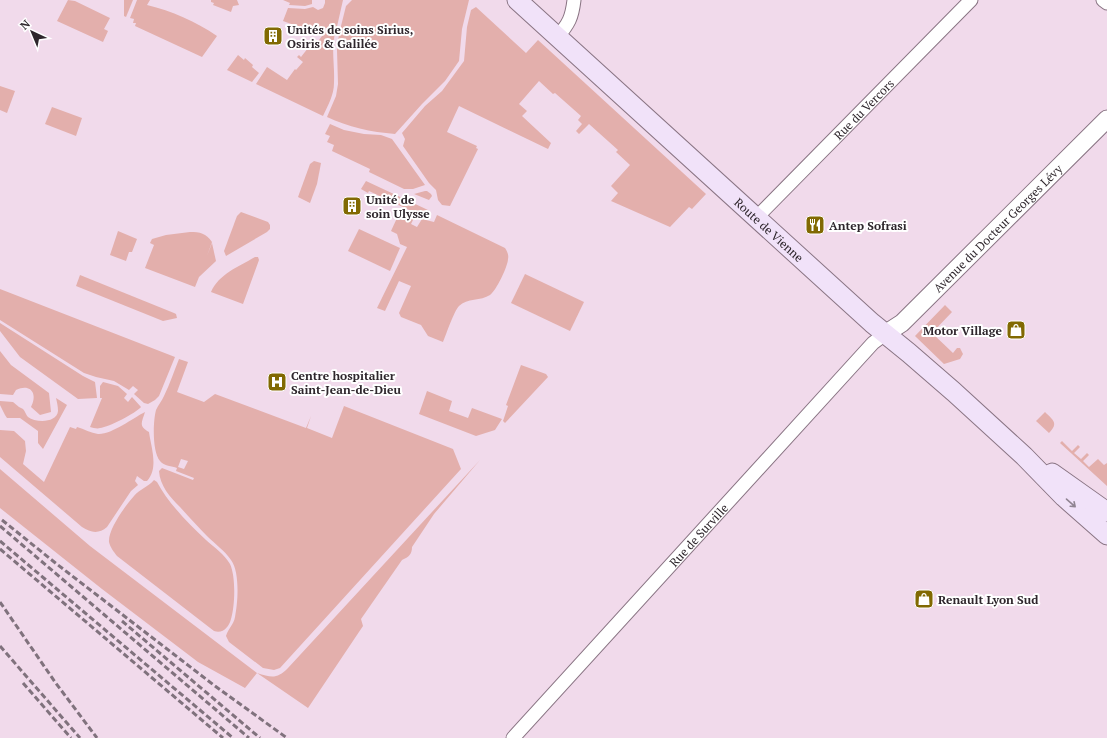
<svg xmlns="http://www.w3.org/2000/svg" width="1107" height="738" font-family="'PT Serif',serif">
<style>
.green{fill:#e3afac;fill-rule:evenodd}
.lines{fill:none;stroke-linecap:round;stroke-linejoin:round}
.minor-casing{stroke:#897483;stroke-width:15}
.tertiary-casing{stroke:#897483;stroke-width:19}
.secondary-casing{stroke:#897483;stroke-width:21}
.minor{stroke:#fff;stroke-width:13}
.tertiary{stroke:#fff;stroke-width:17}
.secondary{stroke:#f1e2f9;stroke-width:19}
.rail{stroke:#80727d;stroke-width:3;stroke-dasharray:6 3;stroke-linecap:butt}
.oneway{stroke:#908492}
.labels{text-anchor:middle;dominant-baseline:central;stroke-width:4;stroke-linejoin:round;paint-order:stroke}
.poi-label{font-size:12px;font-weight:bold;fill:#2e262c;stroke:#fff;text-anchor:start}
.street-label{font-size:12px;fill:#2e262c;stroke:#fff}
</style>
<rect width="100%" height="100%" fill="#f1daeb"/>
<g class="green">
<path d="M68,0l7,1 35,17 -6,11 4,2 -5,11 -46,-21z"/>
<path d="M124,0h9l-7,17 -2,-1z"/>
<path d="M137,0h13l-3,5c25,6 48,16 70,31l-15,21 -67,-31 1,-3h-3l1,-4 -4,-1z"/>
<path d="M211,0h26l2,5 -6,1 -2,6 -18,-7 1,-2 -3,-1z"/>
<path d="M283,0h29v4l-7,2 -16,-1 1,-2z"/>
<path d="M325,0h18l-7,31 -11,-3 -3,5 -3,1 -36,-13 5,-13 17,1 8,-2 5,3 5,-2 2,-5z"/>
<path d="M352,0h117l-7,29 -3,32 -14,20 -23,23 -27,30c-24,-2 -47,-7 -68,-17l9,-21 2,-12 -1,-34 2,-16 7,-28z"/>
<path d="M476,7l50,46 12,-13 168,154 -14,15 -3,-2 -19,20 -59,-26 7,-8 -7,-7 19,-21 -14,-13 2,-2 -29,-26 -10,10 -3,-3 6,-7 -4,-4 3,-4 -26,-23 -2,1 -14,-13 -20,23 8,7 -5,5 29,27 -3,6 -89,-43 -12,26 30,14 -1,2 2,1 -28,57 -8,-1 -4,-5 -2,-10 -7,-7 -26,-37 2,-7 -3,-6 23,-27 17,-15 22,-30 3,-34 4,-17z"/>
<path d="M325,32l10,1c-4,17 0,33 -1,50 0,12 -6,22 -11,33l-67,-32 11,-17 20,13 8,-11 1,1 7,-8 -6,-5 2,-2 2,2 7,-9 -1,-2 2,-3 7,1z"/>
<path d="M238,55l6,5 1,-2 8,7 -1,2 7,6 -7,9 -25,-12z"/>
<path d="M0,86l15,5 -8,22 -7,-3z"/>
<path d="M52,107l30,11 -6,18 -31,-12z"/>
<path d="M330,124l14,6 20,4 17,1 11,4 33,46 -12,4h-9l-35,-17 1,-3 -38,-18 2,-6 -7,-3 3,-6 -5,-2z"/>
<path d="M314,161l7,2 -4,21 -7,19 -12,-6 12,-33z"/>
<path d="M366,181l62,29 2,3 -2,6 -59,-28 -1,2 -7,-4z"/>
<path d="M425,191h2l4,3 1,2 -3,4 -15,-6z"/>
<path d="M241,212l27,10 2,3v4l-3,3 -41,24 -2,-5 13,-35z"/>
<path d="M407,214l8,2 -4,8 6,3 5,-8 12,3 3,-7 68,33c2,3 4,7 3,11 0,7 -12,32 -18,36 -9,6 -23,3 -31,11 -5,5 -13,29 -16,36l-15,-6 -7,-11 -20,-8 -2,-4 12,-27 -12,-5 -14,30 -8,-3 30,-61 -7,-3 -3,-10 -6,-3 6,-13z"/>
<path d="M359,229l41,19 -10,23 -42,-20z"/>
<path d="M118,231l19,8 -5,13h-3l-3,9 -16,-6z"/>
<path d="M190,232c10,0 16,1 22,10l-5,14 5,-13 4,18 -17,16 -4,10 -50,-19 9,-23 -4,-2 2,-4 14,-4z"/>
<path d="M255,257h3l1,3 -16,44 -32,-12c8,-18 27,-25 44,-35z"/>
<path d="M525,274l59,28 -14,29 -59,-28z"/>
<path d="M80,275l94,38 2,1 1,4 -14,3 -87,-35z"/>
<path d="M0,289l175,68 -16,39 -4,4 -7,4 -4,-1 -10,-9 4,-4 -5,-4 -4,4 -15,-9 -18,-4 -12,-4 -84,-53z"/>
<path d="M945,305l7,7 -20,21 21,20 4,-5h3l3,6 -3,5 -16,5 -28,-27 -1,-1z"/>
<path d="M0,323l83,53 12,6 2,16 -19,1 -58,-42 -20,-26z"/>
<path d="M0,351l11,14 38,28 2,19 -11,3 -9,-8c7,-13 0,-24 -15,-17l-3,5 -13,-1z"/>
<path d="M179,359l9,3 -11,30 27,10 11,-8 91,34 5,-12 -4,12 25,10 12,-32 109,43 8,20 -181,199 -6,2 -11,-2 -34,-26 -3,-6c2,-7 8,-12 9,-19 3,-15 5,-45 -4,-57 -6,-9 -16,-16 -24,-24 -9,-9 -18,-19 -27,-29 -10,-10 -20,-21 -21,-36l3,-3 31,12 1,-2 -18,-7 1,-3c-5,-2 -13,-2 -17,-7 -8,-9 -7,-40 -4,-51 2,-5 6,-9 8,-14 6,-12 10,-25 15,-37zM181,459l7,2 -4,8 -6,-2z"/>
<path d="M521,365l25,9 2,3 -43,46 -2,-2 5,-15 -2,-1z"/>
<path d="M103,382l15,4 9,8 -3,4 4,4 4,-5 9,10c-5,6 -32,20 -41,21 -2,1 -7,0 -10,-1l12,-29h-2v-12z"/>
<path d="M427,391l25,10 -3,10 19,7 4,-10 30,11 -7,11 -19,6 -57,-22z"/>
<path d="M56,398l11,7 -24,44 -5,-6v-12l-18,-13h-13l-2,-3 -5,-10v-4l13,1 6,5 4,2c2,2 3,6 5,8 8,6 29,6 30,-6 0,-4 -1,-9 -2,-13z"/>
<path d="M145,412c-3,10 -7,14 4,20 2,15 10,36 -2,49h-3l-7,-5 -2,5 3,4 -7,6 -24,36c-8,7 -16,6 -25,0l-82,-70v-27l14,1 11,10 1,10 -3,13 21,18 26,-55 6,2 1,-2c7,2 14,6 21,7 13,1 35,-16 47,-22z"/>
<path d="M1045,412c8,8 14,11 4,21l-13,-12z"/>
<path d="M1062,441l10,10 6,-6 2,2 -6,6 7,6 6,-6 2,2 -6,6 6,6 9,-8 6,6 3,-2v23l-47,-43z"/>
<path d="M480,460l-46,54 -22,33c0,7 -3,10 -10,13l-41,59 2,7 -55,82 -51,-35 -12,15 -47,-26 -96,-73 -102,-81v-39l90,77 167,127c15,5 20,6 31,-5z"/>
<path d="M154,480l3,2c11,21 32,42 49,58 8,7 19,15 24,24 6,13 5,41 1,55 -2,8 -8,15 -17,12l-97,-75c-3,-4 -7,-9 -8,-14 -1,-13 17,-37 25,-46 6,-7 14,-9 20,-16z"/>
</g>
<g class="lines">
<defs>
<g id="minor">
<path d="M1103,0l4,3"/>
<path d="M557,37c12,-13 15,-20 17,-37"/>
<path id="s1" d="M756,218l215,-218"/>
<path id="s2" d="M513,738l360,-395 12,-9"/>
</g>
<g id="tertiary">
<path id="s3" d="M885,334l17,-11 205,-204"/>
</g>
<g id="secondary">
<path id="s4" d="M517,0l355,323 37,30 45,39 70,64 40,41 43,38"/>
<path d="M1052,473l55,39"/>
</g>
</defs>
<use href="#minor" class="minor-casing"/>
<use href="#tertiary" class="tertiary-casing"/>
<use href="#secondary" class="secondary-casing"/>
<use href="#minor" class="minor"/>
<use href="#tertiary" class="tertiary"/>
<use href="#secondary" class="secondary"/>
<g class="rail">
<path d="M2,520l56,45 157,121 72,52"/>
<path d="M0,526l249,212"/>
<path d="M0,541l233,197"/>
<path d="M0,549l223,189"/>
<path d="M0,602l55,80 42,56"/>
<path d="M122,621l138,117"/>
<path d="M0,646l80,92"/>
<path d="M23,683l48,55"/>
</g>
</g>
<defs><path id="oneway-shaft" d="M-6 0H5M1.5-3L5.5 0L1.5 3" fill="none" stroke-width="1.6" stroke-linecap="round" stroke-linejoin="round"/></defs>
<use class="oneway" href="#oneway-shaft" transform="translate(1071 503) rotate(41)"/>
<defs>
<symbol id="building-square" viewBox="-11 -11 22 22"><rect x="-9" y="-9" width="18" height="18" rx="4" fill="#816902" stroke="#fff"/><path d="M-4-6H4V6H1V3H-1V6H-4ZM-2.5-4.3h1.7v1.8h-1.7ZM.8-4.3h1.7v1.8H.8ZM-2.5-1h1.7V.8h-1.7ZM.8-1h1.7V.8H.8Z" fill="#fff"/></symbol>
<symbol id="restaurant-square" viewBox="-11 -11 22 22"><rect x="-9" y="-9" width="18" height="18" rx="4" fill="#816902" stroke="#fff"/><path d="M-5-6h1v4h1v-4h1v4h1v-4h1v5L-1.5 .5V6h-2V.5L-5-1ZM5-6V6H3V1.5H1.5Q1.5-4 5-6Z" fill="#fff"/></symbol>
<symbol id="shop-square" viewBox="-11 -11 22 22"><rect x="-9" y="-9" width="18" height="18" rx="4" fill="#816902" stroke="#fff"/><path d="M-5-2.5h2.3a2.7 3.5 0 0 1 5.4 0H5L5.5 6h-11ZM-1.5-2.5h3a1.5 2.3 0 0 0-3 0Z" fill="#fff"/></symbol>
<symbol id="hospital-square" viewBox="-11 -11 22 22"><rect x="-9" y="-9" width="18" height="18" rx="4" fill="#816902" stroke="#fff"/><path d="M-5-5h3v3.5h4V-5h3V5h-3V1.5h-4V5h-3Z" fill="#fff"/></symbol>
</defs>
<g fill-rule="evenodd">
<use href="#building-square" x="262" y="25" width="22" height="22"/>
<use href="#building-square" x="341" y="195" width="22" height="22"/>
<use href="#restaurant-square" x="804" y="214" width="22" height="22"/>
<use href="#shop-square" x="1005" y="319" width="22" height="22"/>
<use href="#hospital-square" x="266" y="371" width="22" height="22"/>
<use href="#shop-square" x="913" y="588" width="22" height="22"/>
</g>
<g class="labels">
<g class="poi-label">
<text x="287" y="29">Unités de soins Sirius,<tspan x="287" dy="14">Osiris &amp; Galilée</tspan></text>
<text x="366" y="199">Unité de<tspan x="366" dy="14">soin Ulysse</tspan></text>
<text x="829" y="225">Antep Sofrasi</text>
<text x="1002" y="330" text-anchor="end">Motor Village</text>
<text x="291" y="375">Centre hospitalier<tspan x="291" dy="14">Saint-Jean-de-Dieu</tspan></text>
<text x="938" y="599">Renault Lyon Sud</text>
</g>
<g class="street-label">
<text stroke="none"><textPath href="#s1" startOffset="153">Rue du Vercors</textPath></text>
<text stroke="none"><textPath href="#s3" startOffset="155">Avenue du Docteur Georges Lévy</textPath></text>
<text stroke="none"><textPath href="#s4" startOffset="341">Route de Vienne</textPath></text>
<text stroke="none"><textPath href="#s2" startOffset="275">Rue de Surville</textPath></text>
</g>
</g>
<g transform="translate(32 32) rotate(316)" stroke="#ffffff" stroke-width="3" paint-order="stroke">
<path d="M0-3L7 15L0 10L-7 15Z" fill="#2e262c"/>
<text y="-6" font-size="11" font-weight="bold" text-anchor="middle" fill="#2e262c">N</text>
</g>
</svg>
